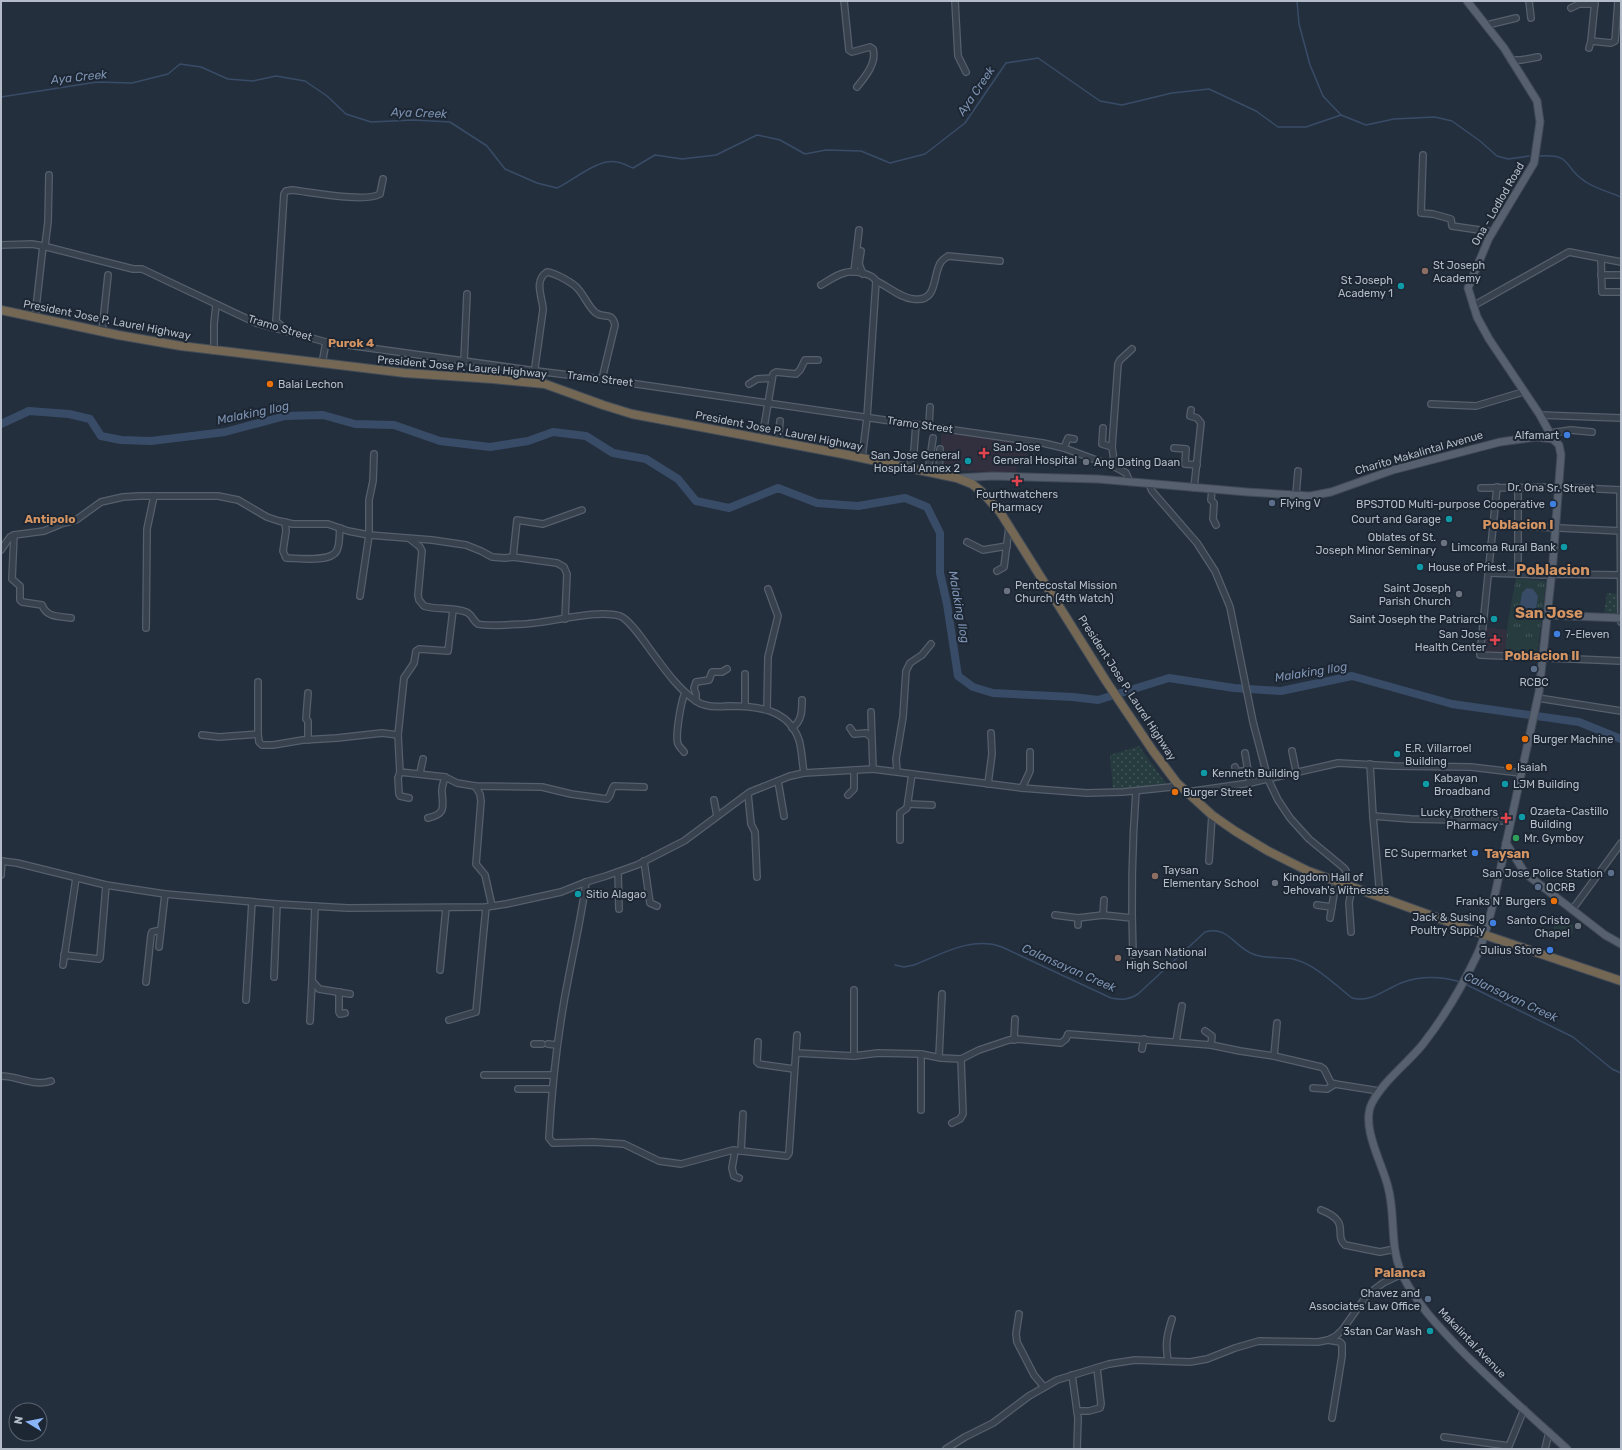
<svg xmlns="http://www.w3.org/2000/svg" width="1622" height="1450" font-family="Rubik,sans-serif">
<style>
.medical{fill:#32303f}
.grass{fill:url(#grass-dots)}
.park{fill:url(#park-tufts)}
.pitch{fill:#263c3f}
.water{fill:#394c67}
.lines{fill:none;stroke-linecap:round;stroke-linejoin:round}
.stream{stroke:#394c67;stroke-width:1.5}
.river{stroke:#394c67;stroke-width:8}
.minor-casing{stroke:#565f6c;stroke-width:8}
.major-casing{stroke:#414a57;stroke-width:9}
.highway-casing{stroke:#434c59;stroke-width:10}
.minor{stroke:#38414e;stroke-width:5.5}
.major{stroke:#56606e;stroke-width:7}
.highway{stroke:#746855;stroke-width:8}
.education-dot{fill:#8d6e63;stroke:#1d2633;stroke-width:1.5}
.culture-dot{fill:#0f9aa8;stroke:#1d2633;stroke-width:1.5}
.food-dot{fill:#e8710a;stroke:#1d2633;stroke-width:1.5}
.shop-dot{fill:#3f7fe0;stroke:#1d2633;stroke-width:1.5}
.health-dot{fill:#e0444e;stroke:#1d2633;stroke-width:1.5}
.worship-dot{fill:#6b7280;stroke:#1d2633;stroke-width:1.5}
.service-dot{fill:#5c6f8a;stroke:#1d2633;stroke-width:1.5}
.leisure-dot{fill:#2e9e5b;stroke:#1d2633;stroke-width:1.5}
.labels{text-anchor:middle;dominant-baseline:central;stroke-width:4;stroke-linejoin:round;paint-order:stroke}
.street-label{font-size:11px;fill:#b4bcc9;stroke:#1d2633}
.poi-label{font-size:11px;fill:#b4bcc9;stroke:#1d2633;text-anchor:start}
.water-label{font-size:12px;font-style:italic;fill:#7c92b1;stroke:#1d2633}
.neighbourhood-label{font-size:12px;font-weight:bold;fill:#d59563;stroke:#1d2633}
.quarter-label{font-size:13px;font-weight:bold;fill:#d59563;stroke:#1d2633}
.district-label{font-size:15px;font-weight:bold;fill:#d59563;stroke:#1d2633}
</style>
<defs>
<pattern id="grass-dots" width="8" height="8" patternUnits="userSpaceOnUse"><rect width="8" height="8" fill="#263c3f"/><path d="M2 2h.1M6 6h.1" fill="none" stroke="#435659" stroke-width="1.8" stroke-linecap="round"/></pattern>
<pattern id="park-tufts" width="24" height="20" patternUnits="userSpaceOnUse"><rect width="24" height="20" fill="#263c3f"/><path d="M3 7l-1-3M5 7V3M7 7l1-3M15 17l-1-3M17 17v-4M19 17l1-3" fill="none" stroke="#435659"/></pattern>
</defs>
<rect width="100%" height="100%" fill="#242f3e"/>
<g class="medical">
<path d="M942,430l86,11v25l-11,-1 -1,9 -77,-5z"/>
<path d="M1484,627l24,3 -3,25 -23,-4z"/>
</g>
<g class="grass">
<path d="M1607,593l11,1v17l-3,4 -11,-1z"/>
<path d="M1139,746l28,39 -54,5 -3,-35z"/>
</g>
<path class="park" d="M1516,578l28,3 2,1 -9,74 -32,-1 3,-34z"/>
<g class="pitch">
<path d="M1511,640l19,3 -1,12 -20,-2z"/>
<path d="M1555,921l19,4 -2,10 -19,-3z"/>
</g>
<path class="water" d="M1527,588l6,1 5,7 -2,14 1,5 -2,4c-5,0 -14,-3 -16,-8l3,-18z"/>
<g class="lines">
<g class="stream">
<path d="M1297,1l2,23 11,41 13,31 18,19 25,10 28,-6 41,-2 17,4 28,20 17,15 11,3 21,-3"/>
<path d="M1,97l96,-15 35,1 36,-9 12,-10 21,3 27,12 25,2 23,-5 29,5 22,15 19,18 25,8 42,-2 37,2 37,24 18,23 32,14 20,5c17,-8 41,-30 60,-26 6,1 11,4 16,6l22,-13 27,4 34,-4 41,-20 23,5 25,14 21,-4 35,1 29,12 35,-9 40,-31 41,-60 32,-5 62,43 22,4 50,-12 37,-4 47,22 22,16h28l35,-12"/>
<path d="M1540,156c34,-2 22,11 46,26 10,7 24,10 35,15"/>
<path d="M895,965l9,2 10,-2c28,-11 57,-29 88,-18l109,51c11,2 17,2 27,-4l67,-62c23,-7 29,15 48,22 12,5 27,3 40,5 22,5 41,25 59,39 18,5 32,-8 49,-15 19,-7 39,-7 59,-1"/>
<path d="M1465,984l108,53 39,32 9,4"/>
</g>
<path class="river" d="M1,424l28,-13 40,3 21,5 11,17 20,4 30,1 74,-9 60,-16 38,-1 32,9 39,1 46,16 50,6 38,-6 25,-9 33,4 27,17 33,6 32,20 18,22 33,7 49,-20 39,15 41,3 47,-8 22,9 13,26v40l7,31 11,72 15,11 20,6 80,4 25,3 71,-22 65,10 47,3 71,-15 100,28 127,18 42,17"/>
<defs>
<g id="minor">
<path d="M844,1l5,49 3,2 18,-5 3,2c4,14 -8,28 -16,38"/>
<path d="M955,1l3,55 8,16"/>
<path d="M1529,1l2,17"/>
<path d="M1595,1l-4,40 20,2 4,-2 3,-40"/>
<path d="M1571,8l8,-4h16"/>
<path d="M1487,25l29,-7"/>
<path d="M1589,48l2,-7"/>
<path d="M1511,60h10l17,-3"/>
<path d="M1423,155l-2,58 12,1 18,5 1,7 41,6"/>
<path d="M1,245l31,-1 11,2 90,23h9l114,54 70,19 210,29 66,8 441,64 21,5 51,19 11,6 4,9"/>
<path d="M45,246l3,-24 1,-47"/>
<path d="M861,251l-2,13 4,10"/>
<path d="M1601,259l1,33h19"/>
<path d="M854,272l5,-42"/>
<path d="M1601,275h20"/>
<path d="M876,281c12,5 24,17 37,18 26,4 19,-25 28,-37 2,-3 5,-4 7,-6l52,5"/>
<path d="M821,285c7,-4 15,-10 23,-12 8,-3 28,0 32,8l-9,137 -5,40"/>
<path d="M1473,306l96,-54 52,10"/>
<path d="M35,317l8,-71"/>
<path d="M287,331l-11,-10 8,-127 2,-3 6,-1c19,2 74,13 88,4l3,-15"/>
<path d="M102,332l6,-57"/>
<path d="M214,351v-27l2,-19"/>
<path d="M464,361l3,-67"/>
<path d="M322,364l4,-22"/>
<path d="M545,384l-9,-13 -1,-4 8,-57c0,-12 -10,-29 4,-38 8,1 27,11 32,18 6,7 10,18 17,23 8,6 16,-2 19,12l-13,54"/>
<path d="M749,384l8,-5 15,-1"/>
<path d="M1431,404l45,2 47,-14"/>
<path d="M1191,410l-1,6 7,2 4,5 -7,65"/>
<path d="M1540,415l81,3"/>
<path d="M929,426l1,-19"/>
<path d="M1103,428l-1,16 10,3"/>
<path d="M1550,433l21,-3 21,2"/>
<path d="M762,439l11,-65 3,-2 20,2 4,-4 5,-10h13"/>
<path d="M778,442l2,-21"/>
<path d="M1064,448l4,-10 6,1"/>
<path d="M1174,448l12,1 -1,15 12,1"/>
<path d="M1115,467l-3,-20 6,-83 2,-4 12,-11"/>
<path d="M910,469l1,-13 3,-5 2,-27"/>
<path d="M928,472l5,-34"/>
<path d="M939,474l1,-25"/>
<path d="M1149,484l3,7 45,52 18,28 15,36 23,115 15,57 10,21 12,18 19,21 35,29 2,3 -1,14"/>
<path d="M1497,487l-17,168 141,6"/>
<path d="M1518,487v87"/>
<path d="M1481,488l78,-1 62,3"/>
<path d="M1212,489l-1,11 3,3 -1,16 3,6"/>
<path d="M1620,490l1,132"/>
<path d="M1296,495l2,-24"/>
<path d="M285,522l1,9 -3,20 3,7c12,0 46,5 51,-8 3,-6 2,-15 3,-22"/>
<path d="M1517,526l104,5"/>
<path d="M14,535l-2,44 8,7v14l2,2 20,3c5,13 17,11 29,13"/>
<path d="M410,539l10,8 2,4 -4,44 1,5 5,6c13,4 28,1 42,6 6,2 7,9 12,12 9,3 36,0 46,0 27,-1 71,-15 96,-8 11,4 29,33 37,43 11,15 23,31 39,42 8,6 22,6 32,5 28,0 60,2 71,34 3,10 3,22 5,33"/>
<path d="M967,542l16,8 24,-4"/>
<path d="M1,550l9,-13 4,-2 30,-4 17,-7 15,-4 25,-18 22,-5 16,-1h79l20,4 29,17 12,4 14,3h35l20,7 21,4 63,5 34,5 15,6 11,6 13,1 8,-1 44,6 7,4 3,7 -2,45"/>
<path d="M513,557l4,-37 26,4 39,-14"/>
<path d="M997,571l7,-4 5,-40"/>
<path d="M1489,573l55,2 7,-1 70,1"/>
<path d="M360,596l9,-61v-35l4,-19 1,-27"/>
<path d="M453,610l-5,41 -29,-2 -3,2 -2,12 -10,15 -6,57 2,37 45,5 12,6 18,3 67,1 29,7 36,5c5,-4 3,-9 7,-13l30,1"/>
<path d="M146,628l1,-99 7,-33"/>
<path d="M745,674v32"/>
<path d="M258,682v52l1,8 3,3h11l30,-5 34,-2 45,-5 16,2"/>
<path d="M1538,698l83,13"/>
<path d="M696,701v-7l-2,-6 2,-6 13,-2 3,-8h10l5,-3"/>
<path d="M767,709l1,-52 10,-41 -10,-27"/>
<path d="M871,712l2,57"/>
<path d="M792,728c10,-7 10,-17 10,-28"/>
<path d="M850,728l4,6 12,-1 5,4"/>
<path d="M202,735l17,2 39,-3"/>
<path d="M308,740v-19l-2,-2 2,-26"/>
<path d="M1292,751l4,20"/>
<path d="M684,752c-2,-3 -5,-5 -6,-8 -3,-8 3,-43 7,-51"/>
<path d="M1245,753l5,30"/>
<path d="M1370,764l3,52 7,81"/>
<path d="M1235,767l2,5 11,-2"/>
<path d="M897,771l-1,-12 7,-42 3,-46 4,-8 12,-8 9,-11"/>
<path d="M400,772l-2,6 1,16 1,2 9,2"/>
<path d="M420,773l3,-14"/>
<path d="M778,781l6,35"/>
<path d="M988,784l4,-30 -1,-21"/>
<path d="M475,786l5,8 1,7 -5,63 9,11 7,31"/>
<path d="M1022,788l8,-17v-19"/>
<path d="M1187,792l63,-9 88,-20 56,3 77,1 50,6"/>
<path d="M748,794l3,30 4,8 2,45"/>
<path d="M848,795l6,-6v-19"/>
<path d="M714,800l3,16"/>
<path d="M908,804l24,1"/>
<path d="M1373,816l38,3 100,2"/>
<path d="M428,818c18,-4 15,-11 14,-25 -1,-5 2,-11 3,-16"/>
<path d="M900,840v-27l7,-5 5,-34"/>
<path d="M1,861l16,2 89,22 59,9 112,10 71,4 138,-1 20,-3 55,-12 25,-10 20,-6 31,-11 47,-24 66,-49 40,-16 14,-3 69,-4 149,19 65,5 36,-1 58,-6"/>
<path d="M644,861l6,42 7,3"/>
<path d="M1209,861l3,-46"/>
<path d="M618,872l1,37"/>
<path d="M1,875l1,-14"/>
<path d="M586,882c-4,31 -11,62 -17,93 -11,54 -17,108 -20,163l4,5 40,-1 31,2 35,17 22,3 52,-14 54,6 2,-3 8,-118"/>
<path d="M1317,905l15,2"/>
<path d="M315,906l-3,75 7,8 31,5"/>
<path d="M1572,910l49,-67"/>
<path d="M1055,915l23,3 25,-3 29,3"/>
<path d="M1103,915l1,-15"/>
<path d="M1330,918l6,-36"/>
<path d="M1078,925v-7"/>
<path d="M1351,932l-2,-29 3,-16"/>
<path d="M159,947l6,-53"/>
<path d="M64,955l35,4 1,-1 6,-73"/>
<path d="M1133,955c-2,-54 -1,-110 3,-164"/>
<path d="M63,965l13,-87"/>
<path d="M440,970l6,-62"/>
<path d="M274,977l3,-73"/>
<path d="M146,982l5,-47 1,-3 9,-2"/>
<path d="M339,992v20l1,2 5,-1"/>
<path d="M246,1000l6,-98"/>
<path d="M449,1020l27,-8 10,-105"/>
<path d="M310,1021l2,-39"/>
<path d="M1205,1031l7,5 -1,9"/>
<path d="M1014,1040l1,-21"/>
<path d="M758,1042l-1,20 2,2 35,5"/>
<path d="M1176,1042l6,-36"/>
<path d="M534,1044h8"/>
<path d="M548,1044l9,1"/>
<path d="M1142,1049l2,-10"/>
<path d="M796,1053l58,3 24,-3 43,1 20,4 20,1 18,-9 30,-10 8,-1 44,4 5,-4 2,-5 143,11 29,6 34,5 47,11 3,2 7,14 4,1 44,7"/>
<path d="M854,1056v-66"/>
<path d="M1274,1056l3,-33"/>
<path d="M939,1057l3,-63"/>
<path d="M484,1075h69"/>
<path d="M1,1076c18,0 33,11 50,5"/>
<path d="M1313,1088l14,1 8,-5"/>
<path d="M518,1089h34"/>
<path d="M921,1110v-56"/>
<path d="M952,1123l8,-4 3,-5 -2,-55"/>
<path d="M735,1151l-3,17 2,8 5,2"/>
<path d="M741,1151l2,-37"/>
<path d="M1321,1210c31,12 12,24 24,35l35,7 15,-3"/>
<path d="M1019,1314l-3,20 1,8 17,33 10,12"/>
<path d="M1328,1340l12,2 2,2v12l-10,62"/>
<path d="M1168,1360c-3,-17 -1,-25 4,-41"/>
<path d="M1072,1375l6,43 -1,31"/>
<path d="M1077,1411h12l11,-3 1,-4 -4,-36"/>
<path d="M1444,1437l65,9 15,-37"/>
<path d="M946,1449l19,-12 28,-14 36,-27 28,-16 52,-16 26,-4 55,2 17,-3 28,-11 24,-7 59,1 10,-2 8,-4 7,-7 24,-34 16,-12 19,-9"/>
<path d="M1545,1449l4,-17"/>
</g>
<g id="major">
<path d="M1467,1l37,47 33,53 3,21 -6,41 -45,75 -21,50 9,29 12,22 51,76 13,24 6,6 2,10 -8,106 -14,131 -47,216c-4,16 -8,32 -15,47 -14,30 -33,62 -54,89 -16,20 -39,36 -51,59 -12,23 11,62 16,84 8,29 1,59 14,87 13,28 36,52 58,75 34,35 71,67 107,100"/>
<path d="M957,478l36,-2 105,3 149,13 63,4 21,-4 62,-22 107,-28 36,-5 17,2"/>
<path d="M1546,615l75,3"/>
<path d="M1506,843l19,30 80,62 16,9"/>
</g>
<path id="highway" d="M1,310l117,25 63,11 224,27 88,6 52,5 58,21 29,9 211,40 114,24 15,6 9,7 19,21 106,169 47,70 24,32 35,32 23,16 33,20 40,20 177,64 136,46"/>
</defs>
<use href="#minor" class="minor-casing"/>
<use href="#major" class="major-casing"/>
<use href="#highway" class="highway-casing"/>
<use href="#minor" class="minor"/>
<use href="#major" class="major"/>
<use href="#highway" class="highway"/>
</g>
<g class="education-dot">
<circle cx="1425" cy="271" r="4"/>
<circle cx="1155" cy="876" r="4"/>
<circle cx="1118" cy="958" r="4"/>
</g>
<g class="culture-dot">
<circle cx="1401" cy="286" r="4"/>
<circle cx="968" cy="461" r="4"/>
<circle cx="1449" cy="519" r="4"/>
<circle cx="1564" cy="547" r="4"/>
<circle cx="1420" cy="567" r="4"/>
<circle cx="1494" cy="619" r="4"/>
<circle cx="1397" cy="754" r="4"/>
<circle cx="1204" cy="773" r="4"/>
<circle cx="1426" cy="784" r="4"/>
<circle cx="1505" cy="784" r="4"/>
<circle cx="1522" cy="817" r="4"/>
<circle cx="578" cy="894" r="4"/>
<circle cx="1430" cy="1331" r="4"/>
</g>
<g class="food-dot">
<circle cx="270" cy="384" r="4"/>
<circle cx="1525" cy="739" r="4"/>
<circle cx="1509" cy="767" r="4"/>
<circle cx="1175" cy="792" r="4"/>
<circle cx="1554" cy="901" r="4"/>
</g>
<g class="shop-dot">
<circle cx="1567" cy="435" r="4"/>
<circle cx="1553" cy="504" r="4"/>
<circle cx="1557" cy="634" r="4"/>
<circle cx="1475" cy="853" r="4"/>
<circle cx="1493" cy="923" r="4"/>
<circle cx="1550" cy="950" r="4"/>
</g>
<g class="health-dot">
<path d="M982 447h4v4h4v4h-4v4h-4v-4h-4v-4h4z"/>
<path d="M1015 475h4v4h4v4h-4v4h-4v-4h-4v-4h4z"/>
<path d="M1493 634h4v4h4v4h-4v4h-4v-4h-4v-4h4z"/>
<path d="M1504 812h4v4h4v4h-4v4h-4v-4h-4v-4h4z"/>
</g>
<g class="worship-dot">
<circle cx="1086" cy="462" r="4"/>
<circle cx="1444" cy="543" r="4"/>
<circle cx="1007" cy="591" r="4"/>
<circle cx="1459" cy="594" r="4"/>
<circle cx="1275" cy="883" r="4"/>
<circle cx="1578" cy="926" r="4"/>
</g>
<g class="service-dot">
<circle cx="1272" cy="503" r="4"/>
<circle cx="1534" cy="669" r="4"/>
<circle cx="1611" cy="873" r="4"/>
<circle cx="1538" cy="887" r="4"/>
<circle cx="1428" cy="1299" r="4"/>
</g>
<circle class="leisure-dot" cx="1516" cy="838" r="4"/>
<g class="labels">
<g class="street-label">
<text transform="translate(1498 204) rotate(-60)">Ona - Lodlod Road</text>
<text transform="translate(107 320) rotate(11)">President Jose P. Laurel Highway</text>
<text transform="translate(280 328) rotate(17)">Tramo Street</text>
<text transform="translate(462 367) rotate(5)">President Jose P. Laurel Highway</text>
<text transform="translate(600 379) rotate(7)">Tramo Street</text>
<text transform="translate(920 425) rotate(8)">Tramo Street</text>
<text transform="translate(779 431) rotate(11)">President Jose P. Laurel Highway</text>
<text transform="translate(1419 453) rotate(-16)">Charito Makalintal Avenue</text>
<text transform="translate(1551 488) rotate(1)">Dr. Ona Sr. Street</text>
<text transform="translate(1127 688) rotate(57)">President Jose P. Laurel Highway</text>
<text transform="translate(1472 1343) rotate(46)">Makalintal Avenue</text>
</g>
<g class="poi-label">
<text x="1433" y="265">St Joseph<tspan x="1433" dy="13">Academy</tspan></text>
<text x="1393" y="280" text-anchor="end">St Joseph<tspan x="1393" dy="13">Academy 1</tspan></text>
<text x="278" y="384">Balai Lechon</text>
<text x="1559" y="435" text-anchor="end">Alfamart</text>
<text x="993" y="447">San Jose<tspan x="993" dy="13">General Hospital</tspan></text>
<text x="960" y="455" text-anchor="end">San Jose General<tspan x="960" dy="13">Hospital Annex 2</tspan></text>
<text x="1094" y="462">Ang Dating Daan</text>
<text x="1017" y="494" text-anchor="middle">Fourthwatchers<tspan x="1017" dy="13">Pharmacy</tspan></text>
<text x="1280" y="503">Flying V</text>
<text x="1545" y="504" text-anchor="end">BPSJTOD Multi-purpose Cooperative</text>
<text x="1441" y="519" text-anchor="end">Court and Garage</text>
<text x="1436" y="537" text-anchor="end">Oblates of St.<tspan x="1436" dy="13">Joseph Minor Seminary</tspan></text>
<text x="1556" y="547" text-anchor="end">Limcoma Rural Bank</text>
<text x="1428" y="567">House of Priest</text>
<text x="1015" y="585">Pentecostal Mission<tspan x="1015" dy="13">Church (4th Watch)</tspan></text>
<text x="1451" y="588" text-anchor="end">Saint Joseph<tspan x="1451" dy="13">Parish Church</tspan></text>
<text x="1486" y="619" text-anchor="end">Saint Joseph the Patriarch</text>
<text x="1486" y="634" text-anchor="end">San Jose<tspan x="1486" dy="13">Health Center</tspan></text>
<text x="1565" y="634">7-Eleven</text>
<text x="1534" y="682" text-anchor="middle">RCBC</text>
<text x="1533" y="739">Burger Machine</text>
<text x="1405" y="748">E.R. Villarroel<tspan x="1405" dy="13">Building</tspan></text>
<text x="1517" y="767">Isaiah</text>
<text x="1212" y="773">Kenneth Building</text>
<text x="1434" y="778">Kabayan<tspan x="1434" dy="13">Broadband</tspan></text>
<text x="1513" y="784">LJM Building</text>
<text x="1183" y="792">Burger Street</text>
<text x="1530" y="811">Ozaeta-Castillo<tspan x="1530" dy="13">Building</tspan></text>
<text x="1498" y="812" text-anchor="end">Lucky Brothers<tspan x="1498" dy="13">Pharmacy</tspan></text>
<text x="1524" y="838">Mr. Gymboy</text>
<text x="1467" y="853" text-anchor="end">EC Supermarket</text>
<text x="1163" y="870">Taysan<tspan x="1163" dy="13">Elementary School</tspan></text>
<text x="1603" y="873" text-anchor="end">San Jose Police Station</text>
<text x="1283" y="877">Kingdom Hall of<tspan x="1283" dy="13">Jehovah's Witnesses</tspan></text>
<text x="1546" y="887">QCRB</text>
<text x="586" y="894">Sitio Alagao</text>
<text x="1546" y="901" text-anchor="end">Franks N’ Burgers</text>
<text x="1485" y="917" text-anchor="end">Jack &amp; Susing<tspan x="1485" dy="13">Poultry Supply</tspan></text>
<text x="1570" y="920" text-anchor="end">Santo Cristo<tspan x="1570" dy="13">Chapel</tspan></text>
<text x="1542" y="950" text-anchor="end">Julius Store</text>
<text x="1126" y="952">Taysan National<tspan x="1126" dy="13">High School</tspan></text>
<text x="1420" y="1293" text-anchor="end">Chavez and<tspan x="1420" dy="13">Associates Law Office</tspan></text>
<text x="1422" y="1331" text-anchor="end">3stan Car Wash</text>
</g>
<g class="water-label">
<text transform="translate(79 77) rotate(-6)">Aya Creek</text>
<text transform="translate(976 91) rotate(-56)">Aya Creek</text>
<text transform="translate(419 113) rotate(2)">Aya Creek</text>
<text transform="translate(253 413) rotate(-12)">Malaking Ilog</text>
<text transform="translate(959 607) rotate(80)">Malaking Ilog</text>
<text transform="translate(1311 672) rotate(-9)">Malaking Ilog</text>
<text transform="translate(1069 968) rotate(24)">Calansayan Creek</text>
<text transform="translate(1511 997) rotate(25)">Calansayan Creek</text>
</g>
<g class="neighbourhood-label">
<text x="351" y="343">Purok 4</text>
<text x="50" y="519">Antipolo</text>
</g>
<g class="quarter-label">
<text x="1518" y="524">Poblacion I</text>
<text x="1542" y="655">Poblacion II</text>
<text x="1507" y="853">Taysan</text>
<text x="1400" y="1272">Palanca</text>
</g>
<g class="district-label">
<text x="1553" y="570">Poblacion</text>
<text x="1549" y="613">San Jose</text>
</g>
</g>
<rect width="1622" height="1450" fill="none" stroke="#b4bcc9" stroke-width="4"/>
<g transform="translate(28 1422) rotate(280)"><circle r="19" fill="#1d2633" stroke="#59626f"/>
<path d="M0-3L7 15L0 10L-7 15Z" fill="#8ab4f8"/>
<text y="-6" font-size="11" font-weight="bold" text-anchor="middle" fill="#b4bcc9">N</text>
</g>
</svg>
